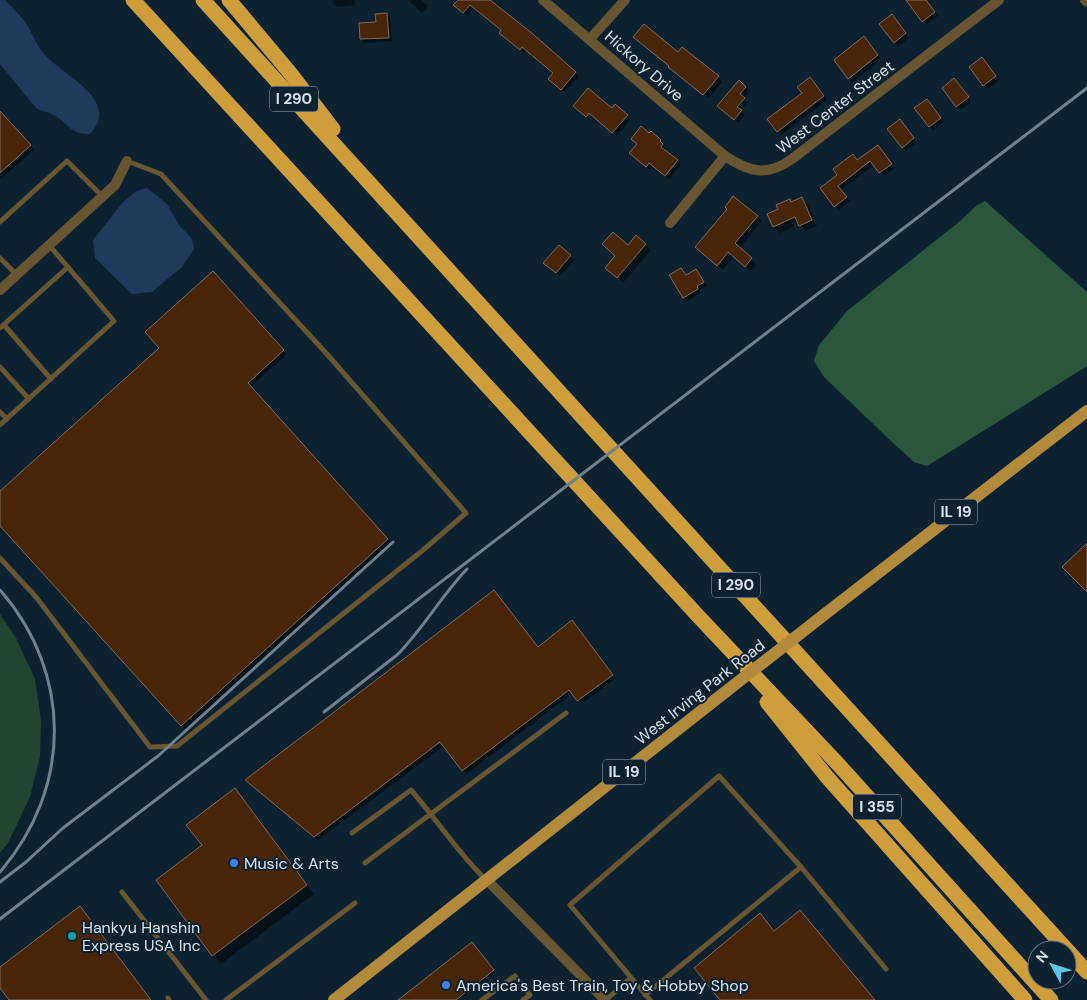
<svg xmlns="http://www.w3.org/2000/svg" width="1087" height="1000" font-family="'DM Sans',sans-serif">
<style>
.green{fill:#224430}
.forest{fill:#2a563c}
.water{fill:#21395b}
.shadow{fill:#0007}
.building{fill:#492608;stroke:#826a5a}
.lines{fill:none;stroke-linecap:round;stroke-linejoin:round}
.service{stroke:#685532;stroke-width:5}
.minor{stroke:#685532;stroke-width:10}
.primary{stroke:#b18a3b;stroke-width:12}
.motorway{stroke:#ce9e3c;stroke-width:15}
.rail{stroke:#70818d;stroke-width:3}
.primary-bridge{stroke:#b18a3b;stroke-width:12}
.shop-dot{fill:#3f7fe0;stroke:#0d2230;stroke-width:2}
.culture-dot{fill:#0f9aa8;stroke:#0d2230;stroke-width:2}
.labels{text-anchor:middle;dominant-baseline:central;stroke-width:4;stroke-linejoin:round;paint-order:stroke}
.shield{fill:#0d2230;stroke:#9aa8b4;stroke-width:1}
.shield-label{font-size:15px;font-weight:bold;fill:#d6e2ed}
.street-label{font-size:16px;fill:#d6e2ed;stroke:#0d2230}
.poi-label{font-size:16px;fill:#d6e2ed;stroke:#0d2230;text-anchor:start}
</style>
<rect width="100%" height="100%" fill="#0d2230"/>
<path class="green" d="M0,614l16,24 19,41 6,42 -1,36 -10,40 -22,46 -8,10z"/>
<path class="forest" d="M985,201l102,91v74l-160,100 -13,-4 -22,-20 -68,-65 -10,-16 5,-16 28,-34 112,-89 17,-16z"/>
<g class="water">
<path d="M0,0h5c7,8 15,15 21,23 6,10 10,21 17,30 17,21 80,47 47,81 -21,1 -22,-13 -39,-20 -5,-3 -9,-2 -15,-6l-36,-44z"/>
<path d="M147,188l20,16 12,21 13,14 2,10 -12,18 -30,25 -20,2 -37,-36 -2,-18 31,-39 13,-10z"/>
</g>
<g class="shadow">
<path d="M333,0h21l1,5 -18,2 -4,-4z"/>
<path d="M408,0h13l7,6 -6,7z"/>
<path d="M452,0h33l94,76 -14,16 -12,-9 1,-9 -28,-24 -2,3 -20,-17 -2,-6 -27,-23 -8,9z"/>
<path d="M914,0h12l12,16 -11,8 -4,-3z"/>
<path d="M387,14l3,4 2,23 -27,2 -4,-4z"/>
<path d="M896,20l13,18 -11,8 -3,-4z"/>
<path d="M640,41l78,36 4,5 -13,16 -22,-16z"/>
<path d="M868,41l13,18 -28,23 -17,-21z"/>
<path d="M985,63l14,18 -11,8 -17,-22z"/>
<path d="M739,82l10,9 -6,7 4,5 -6,8 4,4 -7,8 -16,-14z"/>
<path d="M813,82l14,18 -46,35 -3,-4 25,-38z"/>
<path d="M958,84l13,18 -10,8 -4,-4z"/>
<path d="M931,104l13,18 -11,8 -17,-21z"/>
<path d="M579,110h33l15,6 3,4 -13,16 -24,-20 -3,3z"/>
<path d="M0,113l34,37 -34,30z"/>
<path d="M904,125l13,18 -11,8 -4,-4z"/>
<path d="M651,133l13,11 -1,2 3,3 -2,2 17,14 -12,14 -15,-13 -4,4 -15,-13z"/>
<path d="M881,150l14,18 -11,8 -10,-11 -33,25 9,11 -11,9 -17,-22 36,-27z"/>
<path d="M802,199l6,6 9,21 -11,5 -7,-7 -19,9 -6,-6 16,-27 3,3z"/>
<path d="M757,217l5,4 -22,27 16,16 -6,7 -16,-15 -11,14 -22,-19z"/>
<path d="M645,245l6,5 -28,33 -10,-9 15,-28z"/>
<path d="M559,247l15,13 -14,16 -11,-10z"/>
<path d="M681,269l5,7 10,-6 11,16 -8,4 2,3 -14,8 -3,-4z"/>
<path d="M213,272l74,82 -37,33 141,156 -206,186 -185,-205v-31l161,-145z"/>
<path d="M576,626l39,53 -33,25 -9,-11 -107,81 -22,-28 -126,94 -67,-57 287,-134z"/>
<path d="M234,790l9,8 71,96 -93,70 -8,-9 -56,-75 47,-35z"/>
<path d="M800,911l12,13 63,76h-153l38,-85 16,16z"/>
<path d="M472,944l22,28 -35,28h-59z"/>
</g>
<g class="building">
<path d="M458,0h32l43,34 43,38 -15,18 -13,-11 5,-6 -31,-26 -2,3 -21,-17 2,-3 -31,-25 -7,8 -10,-8z"/>
<path d="M906,0h20l9,12 -13,10z"/>
<path d="M387,13l2,25 -29,1 -1,-16 17,-1 -1,-8z"/>
<path d="M892,14l14,19 -12,10 -15,-19z"/>
<path d="M644,24l34,28 4,-5 37,29 -16,19 -35,-28 1,-1 -36,-29z"/>
<path d="M864,36l14,19 -30,24 -14,-19z"/>
<path d="M982,57l14,19 -13,10 -14,-19z"/>
<path d="M810,77l14,19 -47,36 -10,-13 35,-26 -5,-6z"/>
<path d="M954,78l15,19 -13,10 -14,-19z"/>
<path d="M739,80l7,7 -6,7 5,4 -8,9 5,3 -8,10 -17,-14z"/>
<path d="M588,88l24,20 3,-4 13,11 -16,18 -23,-20 -3,4 -13,-11z"/>
<path d="M927,99l14,19 -12,9 -15,-19z"/>
<path d="M0,111l31,34 -31,28z"/>
<path d="M900,119l14,19 -12,10 -15,-19z"/>
<path d="M641,126l8,7 2,-2 10,9 -1,1 3,3 -2,3 17,13 -13,16 -16,-13 -3,4 -17,-14 8,-9 -6,-5z"/>
<path d="M878,145l14,19 -13,9 -9,-12 -32,25 9,11 -13,10 -14,-19 17,-13 -4,-6 20,-15 4,6z"/>
<path d="M733,196l25,20 -23,27 17,15 -7,9 -17,-15 -11,14 -22,-19 32,-38 -2,-2z"/>
<path d="M802,197l10,23 -13,6 -4,-9 -22,10 -6,-13 11,-5 -2,-4 14,-6 1,3z"/>
<path d="M613,232l15,13 8,-10 10,9 -29,34 -12,-10 10,-12 -13,-12z"/>
<path d="M559,245l12,10 -15,18 -13,-10z"/>
<path d="M681,268l5,7 10,-6 8,13 -7,4 1,3 -15,9 -14,-23z"/>
<path d="M213,271l71,79 -36,33 140,156 -207,187 -181,-200v-35l159,-143 -14,-16z"/>
<path d="M1087,543v49l-25,-25z"/>
<path d="M494,590l44,57 34,-27 41,55 -36,26 -8,-11 -107,81 -22,-29 -126,95 -69,-57z"/>
<path d="M235,788l72,97 -95,71 -56,-76 46,-35 -16,-20z"/>
<path d="M80,906l71,94h-142l-9,-12v-21z"/>
<path d="M800,910l75,90h-155l-26,-32 66,-55 14,18z"/>
<path d="M472,942l22,28 -38,30h-58z"/>
</g>
<g class="lines">
<g class="service">
<path d="M0,222l67,-61 35,35"/>
<path d="M0,258l17,17"/>
<path d="M4,325l47,54"/>
<path d="M0,328l68,-61"/>
<path d="M0,367l29,32"/>
<path d="M0,412l7,7"/>
<path d="M0,425l114,-104 -65,-76"/>
<path d="M0,558l36,39 114,150 27,-1 245,-195 44,-38 -140,-160 -165,-179 -34,-13"/>
<path d="M352,833l59,-43c26,30 47,63 75,90"/>
<path d="M365,863l201,-150"/>
<path d="M122,892l84,108"/>
<path d="M645,995l156,-128 85,102"/>
<path d="M168,998l1,2"/>
<path d="M226,1000l129,-97"/>
<path d="M482,1000l33,-24 15,19 -7,5"/>
<path d="M606,1000l24,-22"/>
<path d="M650,1000l-80,-95 149,-129 82,91"/>
</g>
<g class="minor">
<path d="M543,0l182,156c24,16 42,21 67,3l207,-159"/>
<path d="M1085,0l2,2"/>
<path d="M590,39l35,-39"/>
<path d="M670,223l55,-67"/>
<path d="M0,290l115,-105 12,-24"/>
<path d="M487,880l118,120"/>
</g>
<g class="primary">
<path d="M825,614l262,-203"/>
<path d="M334,1000l376,-296"/>
</g>
<g class="motorway">
<path d="M133,0l566,617 139,147 213,236"/>
<path d="M203,0l884,972"/>
<path d="M229,0l62,74 42,55"/>
<path d="M767,702l60,75 198,223"/>
</g>
<g class="rail">
<path d="M0,590c73,84 72,198 0,282"/>
<path d="M324,712l73,-57c26,-26 44,-59 70,-86"/>
<path d="M0,882l26,-20 37,-34 95,-72 235,-214"/>
<path d="M0,919l1087,-831"/>
</g>
<path class="primary-bridge" d="M710,704l115,-90"/>
</g>
<g class="shop-dot">
<circle cx="234" cy="863" r="5"/>
<circle cx="446" cy="985" r="5"/>
</g>
<circle class="culture-dot" cx="72" cy="936" r="5"/>
<g class="labels">
<g class="shield">
<rect x="270" y="86.5" width="48" height="25" rx="4"/>
<rect x="935" y="499.5" width="42" height="25" rx="4"/>
<rect x="712" y="572.5" width="48" height="25" rx="4"/>
<rect x="603" y="759.5" width="42" height="25" rx="4"/>
<rect x="853" y="794.5" width="48" height="25" rx="4"/>
</g>
<g class="shield-label">
<text x="294" y="99">I 290</text>
<text x="956" y="512">IL 19</text>
<text x="736" y="585">I 290</text>
<text x="624" y="772">IL 19</text>
<text x="877" y="807">I 355</text>
</g>
<g class="street-label">
<text transform="translate(644 66) rotate(41)">Hickory Drive</text>
<text transform="translate(835 107) rotate(-37)">West Center Street</text>
<text transform="translate(700 692) rotate(-38)">West Irving Park Road</text>
</g>
<g class="poi-label">
<text x="244" y="863">Music &amp; Arts</text>
<text x="82" y="927">Hankyu Hanshin<tspan x="82" dy="18">Express USA Inc</tspan></text>
<text x="456" y="985">America's Best Train, Toy &amp; Hobby Shop</text>
</g>
</g>
<g transform="translate(1052 965) rotate(310)"><circle r="24" fill="#0d2230" stroke="#5d6f7c"/>
<path d="M0-4L9 19L0 12L-9 19Z" fill="#5ac8e5"/>
<text y="-8" font-size="14" font-weight="bold" text-anchor="middle" fill="#d6e2ed">N</text>
</g>
</svg>
